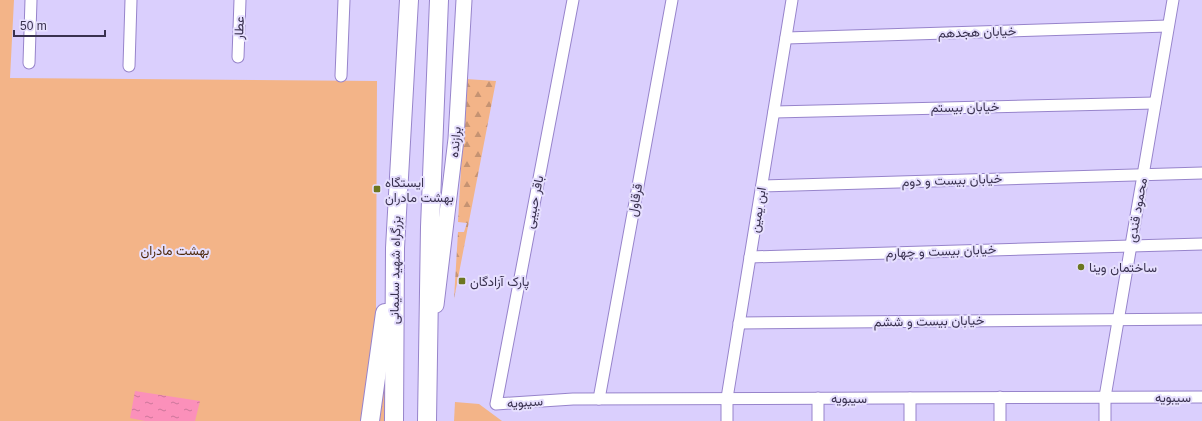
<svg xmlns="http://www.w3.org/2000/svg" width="1202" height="421" font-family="Arial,Vazirmatn,sans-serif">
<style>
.green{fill:#f3b488}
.forest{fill:url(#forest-firs)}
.water{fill:url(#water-ripples)}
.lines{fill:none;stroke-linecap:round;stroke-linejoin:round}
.minor-casing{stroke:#9784cb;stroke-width:13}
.secondary-casing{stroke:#9784cb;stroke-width:17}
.trunk-casing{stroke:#9784cb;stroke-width:20}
.minor{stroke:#fff;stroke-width:11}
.secondary{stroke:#fff;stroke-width:15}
.trunk{stroke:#fff;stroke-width:18}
.poi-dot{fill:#6c7620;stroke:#e6dffe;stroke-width:1.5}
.labels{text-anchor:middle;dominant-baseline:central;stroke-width:4;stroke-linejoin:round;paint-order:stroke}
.street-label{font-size:13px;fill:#39314f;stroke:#e6dffe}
.poi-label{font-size:13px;fill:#39314f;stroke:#e6dffe;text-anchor:start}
.park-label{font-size:13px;fill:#4d290d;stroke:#e6dffe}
</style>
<defs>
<pattern id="forest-firs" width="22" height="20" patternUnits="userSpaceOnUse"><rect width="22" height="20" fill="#f3b488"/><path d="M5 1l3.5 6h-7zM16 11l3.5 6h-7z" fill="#c69372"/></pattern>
<pattern id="water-ripples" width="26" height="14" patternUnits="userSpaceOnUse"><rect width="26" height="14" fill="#fb90ba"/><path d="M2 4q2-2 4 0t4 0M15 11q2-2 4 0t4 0" fill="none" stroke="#cc769a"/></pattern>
</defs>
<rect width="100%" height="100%" fill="#dacffd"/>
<g class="green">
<path d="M0,0h14l-4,78 367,3 -1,228 -10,112h-366z"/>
<path d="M455,402l24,2 23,17h-48z"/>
</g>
<g class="forest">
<path d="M466,79l30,2 -42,218 4,-67h6l3,-9 -9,-1z"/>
<path d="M387,313v108h-11z"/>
</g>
<path class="water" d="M135,391l65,10 -5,20h-50l-15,-3z"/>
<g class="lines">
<defs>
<g id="minor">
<path d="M573,0l-77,404 77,-5 629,-2"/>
<path d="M786,38l382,-12"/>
<path d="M238,57l2,-57"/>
<path d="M29,63l2,-63"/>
<path d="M129,66l2,-66"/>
<path d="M341,76l3,-76"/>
<path d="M774,112l381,-9"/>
<path d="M762,186l440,-13"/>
<path d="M750,257l452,-13"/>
<path d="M739,323l463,-4"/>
<path d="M1000,397v24"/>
<path d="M818,398v23"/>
<path d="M910,398v23"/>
<path d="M599,399l73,-399"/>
<path d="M727,421v-23l65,-398"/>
<path d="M1105,421v-24l68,-397"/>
</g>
<path id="secondary" d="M436,305l20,-166 8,-139"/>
<g id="trunk">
<path d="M370,421l15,-108"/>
<path d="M394,421l1,-173 14,-248"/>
<path d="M427,421l3,-194 9,-227"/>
</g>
</defs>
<use href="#minor" class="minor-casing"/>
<use href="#secondary" class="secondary-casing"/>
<use href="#trunk" class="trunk-casing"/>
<use href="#minor" class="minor"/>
<use href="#secondary" class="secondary"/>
<use href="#trunk" class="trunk"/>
</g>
<g class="poi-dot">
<rect x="373" y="185" width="8" height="8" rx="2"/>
<circle cx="1081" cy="267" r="4"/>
<rect x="458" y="277" width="8" height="8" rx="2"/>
</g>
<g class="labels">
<g class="street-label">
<text transform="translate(239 28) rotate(-88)">عطار</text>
<text transform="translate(977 32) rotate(-2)">خیابان هجدهم</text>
<text transform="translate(965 107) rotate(-1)">خیابان بیستم</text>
<text transform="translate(455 142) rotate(-85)">برازنده</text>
<text transform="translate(952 180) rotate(-2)">خیابان بیست و دوم</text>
<text transform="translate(635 200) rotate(-80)">قرقاول</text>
<text transform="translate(534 202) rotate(-79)">باقر حبیبی</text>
<text transform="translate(758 210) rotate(-81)">ابن یمین</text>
<text transform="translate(1137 210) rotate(-80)">محمود قندی</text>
<text transform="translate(941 251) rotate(-2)">خیابان بیست و چهارم</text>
<text transform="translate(395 270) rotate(-89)">بزرگراه شهید سلیمانی</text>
<text transform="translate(929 321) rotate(-1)">خیابان بیست و ششم</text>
<text x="1173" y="397">سیبویه</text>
<text x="849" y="398">سیبویه</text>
<text transform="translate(525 402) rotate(-4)">سیبویه</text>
</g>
<g class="poi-label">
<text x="385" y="182">ایستگاه<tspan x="385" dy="15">بهشت مادران</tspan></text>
<text x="1089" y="267">ساختمان وینا</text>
<text x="470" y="281">پارک آزادگان</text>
</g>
<g class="park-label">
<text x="175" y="250">بهشت مادران</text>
</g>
</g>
<path d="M14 30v6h91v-6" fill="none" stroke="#39314f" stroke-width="2"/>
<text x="20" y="30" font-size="12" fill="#39314f" stroke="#e6dffe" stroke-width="3" paint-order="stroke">50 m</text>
</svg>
